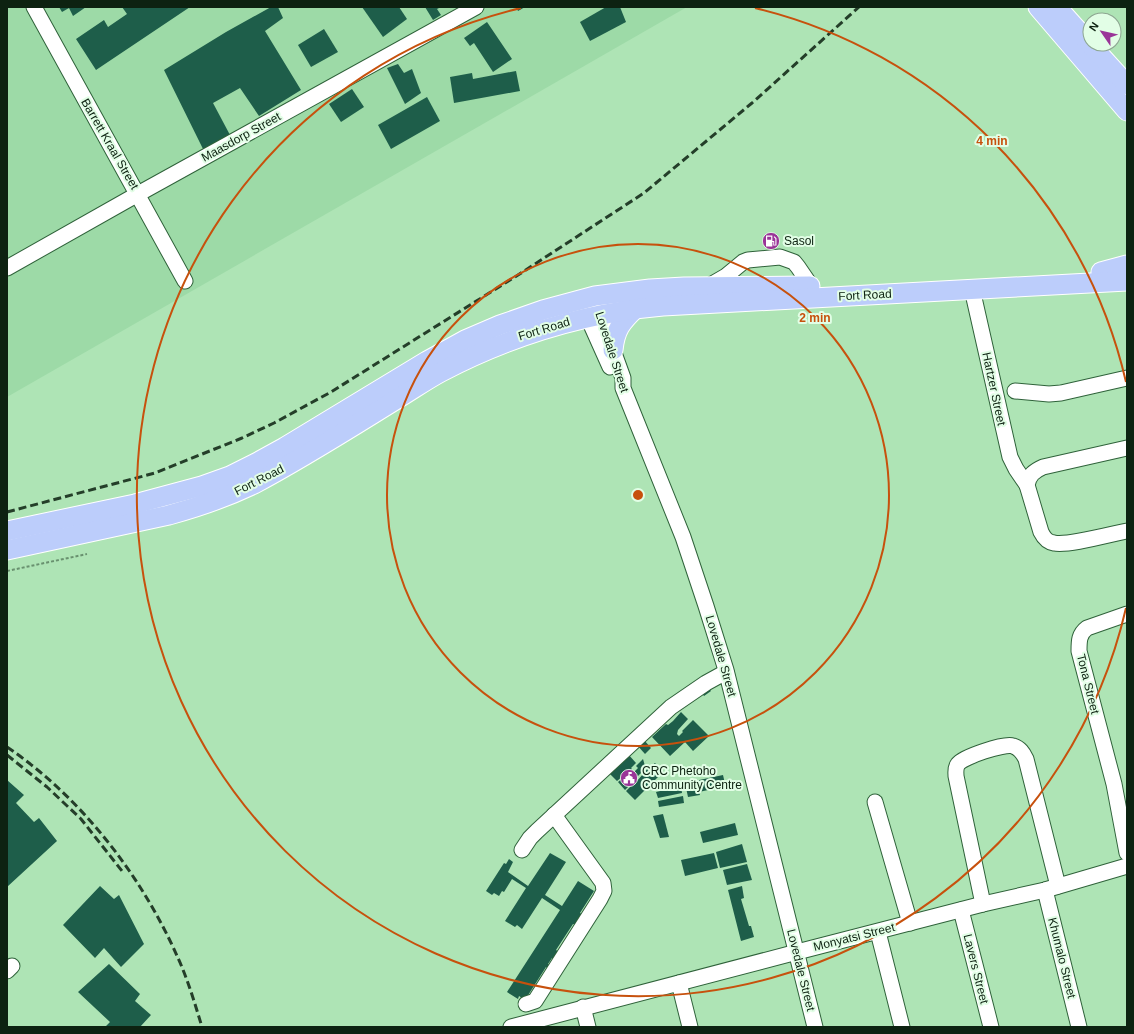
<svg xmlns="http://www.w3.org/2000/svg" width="1134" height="1034" font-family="Helvetica,sans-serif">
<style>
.built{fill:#9ddaa7}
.building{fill:#1e5e4a}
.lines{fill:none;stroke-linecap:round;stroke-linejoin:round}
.minor-casing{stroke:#2f623a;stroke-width:17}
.major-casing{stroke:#fff;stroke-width:21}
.path{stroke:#69916f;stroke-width:2;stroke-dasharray:3 2;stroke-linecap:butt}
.minor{stroke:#fff;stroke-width:15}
.major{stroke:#bccdfb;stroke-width:19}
.rail{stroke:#243e29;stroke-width:3;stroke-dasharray:8 4;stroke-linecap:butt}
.ring{fill:none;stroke:#c7510d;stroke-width:2}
.labels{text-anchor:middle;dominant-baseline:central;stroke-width:4;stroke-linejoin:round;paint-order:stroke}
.street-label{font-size:12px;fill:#0d2211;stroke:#e2fee6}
.poi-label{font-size:12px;fill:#0d2211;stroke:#e2fee6;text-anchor:start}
.centre{fill:#c7510d;stroke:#e2fee6;stroke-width:2}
.ring-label{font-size:12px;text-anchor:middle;font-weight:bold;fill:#c7510d;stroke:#e2fee6;stroke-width:4;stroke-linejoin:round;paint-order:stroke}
</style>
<rect width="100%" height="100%" fill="#aee4b5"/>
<path class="built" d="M7,7h680l-680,390z"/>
<g class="building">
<path d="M59,7h27l-13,9 -4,-8 -7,4z"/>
<path d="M122,7h68l-94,63 -20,-31 28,-19 4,7 19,-13z"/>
<path d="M271,7h7l5,11 -18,13 36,59 -42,26 -19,-28 -27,15 17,32 -26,16 -40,-81 62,-38z"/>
<path d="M362,7h37l8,12 -24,18z"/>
<path d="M425,7h16l-4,2 4,6 -8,5z"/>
<path d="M516,7h9l-7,4z"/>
<path d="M606,7h14l6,15 -36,19 -10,-19z"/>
<path d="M487,22l25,37 -19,13 -19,-29 -4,3 -6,-8z"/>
<path d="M324,29l14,23 -27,15 -13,-22z"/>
<path d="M398,64l6,9 8,-4 9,24 -16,11 -18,-36z"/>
<path d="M516,71l4,20 -66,12 -4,-26 22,-4 1,6z"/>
<path d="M352,89l12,18 -23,15 -12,-18z"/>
<path d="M427,97l13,24 -49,28 -13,-24z"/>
<path d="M708,687l3,4 -7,5 -3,-4z"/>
<path d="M681,712l7,7 -10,11 -1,4 2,2 4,-4 -1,-1 11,-11 16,16 -16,15 -8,-9 -15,14 -18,-19 14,-13 2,1 5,-4z"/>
<path d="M644,740l7,8 -6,6 -8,-9z"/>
<path d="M628,754l8,9 -5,5 1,1 -1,1 2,3 5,-5 -2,-2 7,-7 2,7v3l-8,8h1l-2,3 1,1 12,-14v1l6,-5 8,9 -28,28 -9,-9 5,-5 -1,-1 -5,5 -7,-8 6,-5 -1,-1 -6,5 -9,-9z"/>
<path d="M723,775l3,13 -8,3 -1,-3 -18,4 1,3 -12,2 -3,-14z"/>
<path d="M7,780l17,15 -8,8 18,19 5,-4 18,23 -50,46z"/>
<path d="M681,786l1,7 -24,5 -2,-6z"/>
<path d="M683,796l1,7 -25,4 -1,-6z"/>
<path d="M663,814l6,23 -9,1 -7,-22z"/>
<path d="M735,823l3,12 -35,8 -3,-11z"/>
<path d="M742,844l5,18 -27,6 -4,-16z"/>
<path d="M550,853l16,9 -21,33 17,11 16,-25 16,10 -14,22 3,2 -7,10 -3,-1 -17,26 3,2 -5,8 -2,-2 -4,6 4,2 -3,4 -3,-3 -21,33 -6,-4 -1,3 -11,-7 53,-82 -18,-12 -20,31 -5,-4 -2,2 -10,-6 21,-33 -14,-9 -8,13 -2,-1 -3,5 -5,-3 -2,2 -6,-4 18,-28 2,1 3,-5 4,3 -5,10 20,14z"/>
<path d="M714,853l4,15 -33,8 -4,-16z"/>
<path d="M747,864l5,16 -25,5 -4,-15z"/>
<path d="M100,886l14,13 5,-4 25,49 -23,23 -17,-19 -9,10 -32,-33z"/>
<path d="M742,886l2,12 -3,1 8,27h2l3,11 -13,4 -13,-51z"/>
<path d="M109,964l31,30 -5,7 16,14 -11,12h-35l5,-5 -32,-30z"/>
</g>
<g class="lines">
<defs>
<g id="minor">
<path d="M34,7l151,274"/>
<path d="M7,268l131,-74 338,-187"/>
<path d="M707,287l19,-11 17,-14 5,-2 32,-3 14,5 4,5 13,19"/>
<path d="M972,289l38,168 6,12 11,16"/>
<path d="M597,306l26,72v10l60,149 23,69 20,64 89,357"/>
<path d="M584,309l26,58"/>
<path d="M1015,391l34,3 12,-1 66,-15"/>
<path d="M1127,448l-84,19c-9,4 -14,8 -16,18l14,47c3,6 6,10 13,11 14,3 57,-9 73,-12"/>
<path d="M1127,614l-40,14c-8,6 -8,13 -8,23l35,133 13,69"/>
<path d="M875,802l35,121"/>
<path d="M522,850l8,-12 7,-7 134,-124 35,-24 20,-11"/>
<path d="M1045,890l34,137"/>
<path d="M983,904l-27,-128c0,-4 -1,-8 2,-12 5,-7 46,-21 55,-18 7,2 10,7 13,13l32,127"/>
<path d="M961,910l30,117"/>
<path d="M878,932l24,95"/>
<path d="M7,971l5,-5"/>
<path d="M679,983l11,44"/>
<path d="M526,1004l9,-3 65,-102 4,-8 -1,-8 -49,-68"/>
<path d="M583,1007l5,20"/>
<path d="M511,1027l286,-75 186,-48 62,-14 82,-24"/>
</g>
<g id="major">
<path d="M1038,7l89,104"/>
<path d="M1057,7l33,37"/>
<path d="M1090,44l37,41"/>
<path d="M1101,272l26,-7"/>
<path d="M613,350c2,-20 8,-28 23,-42"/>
<path d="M7,531l128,-27 67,-18 28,-10 26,-13 29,-16 142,-86 38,-21 35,-15 43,-15 52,-14 55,-7 34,-2 126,-1"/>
<path d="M7,550l162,-35c29,-8 58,-18 85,-31 49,-26 96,-56 143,-85 15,-9 29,-19 44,-27 71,-37 142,-59 222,-66l464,-25"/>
</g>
</defs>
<use href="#minor" class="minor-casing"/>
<use href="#major" class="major-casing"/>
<path class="path" d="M7,571l80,-17"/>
<use href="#minor" class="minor"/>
<use href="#major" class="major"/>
<g class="rail">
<path d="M7,512l148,-39 87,-35 32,-15 57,-31 187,-117 126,-82 108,-90 107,-96"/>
<path d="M7,747c74,50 135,129 171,211 10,22 17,46 24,69"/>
<path d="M7,755l40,32 34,32 41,52"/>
</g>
</g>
<g class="ring">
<circle cx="638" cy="495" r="251"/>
<path d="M1126 608A501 501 0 1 1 521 8M755 8A501 501 0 0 1 1126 382"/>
</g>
<defs>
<symbol id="fuel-disc" viewBox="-11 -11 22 22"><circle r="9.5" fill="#9a3498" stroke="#e2fee6"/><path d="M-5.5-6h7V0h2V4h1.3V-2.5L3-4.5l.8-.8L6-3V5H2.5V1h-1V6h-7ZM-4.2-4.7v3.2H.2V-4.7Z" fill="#fff"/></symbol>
<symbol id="civic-disc" viewBox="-11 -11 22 22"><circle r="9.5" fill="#9a3498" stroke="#e2fee6"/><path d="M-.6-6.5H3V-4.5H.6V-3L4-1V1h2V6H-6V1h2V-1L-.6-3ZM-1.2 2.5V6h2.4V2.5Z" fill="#fff"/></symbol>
</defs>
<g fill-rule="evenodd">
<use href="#fuel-disc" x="761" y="231" width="20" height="20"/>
<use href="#civic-disc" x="619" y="768" width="20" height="20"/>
</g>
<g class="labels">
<g class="street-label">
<text transform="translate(241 137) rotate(-29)">Maasdorp Street</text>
<text transform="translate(110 144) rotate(60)">Barrett Kraal Street</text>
<text transform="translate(865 295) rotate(-3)">Fort Road</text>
<text transform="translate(544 329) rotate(-17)">Fort Road</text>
<text transform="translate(612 352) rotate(72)">Lovedale Street</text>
<text transform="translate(994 389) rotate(78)">Hartzer Street</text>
<text transform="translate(259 480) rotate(-27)">Fort Road</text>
<text transform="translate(721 656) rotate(74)">Lovedale Street</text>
<text transform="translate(1088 684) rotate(76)">Tona Street</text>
<text transform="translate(854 937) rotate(-14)">Monyatsi Street</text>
<text transform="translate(1062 958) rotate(76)">Khumalo Street</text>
<text transform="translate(976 969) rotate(76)">Lavers Street</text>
<text transform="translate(801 970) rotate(76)">Lovedale Street</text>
</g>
<g class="poi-label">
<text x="784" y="241">Sasol</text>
<text x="642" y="771">CRC Phetoho<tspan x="642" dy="14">Community Centre</tspan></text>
</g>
</g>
<circle cx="638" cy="495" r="6" class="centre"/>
<g class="ring-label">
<text x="992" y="145">4 min</text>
<text x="815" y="322">2 min</text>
</g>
<rect width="1134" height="1034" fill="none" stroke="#0d2211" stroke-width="16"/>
<g transform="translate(1102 32) rotate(304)"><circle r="19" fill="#e2fee6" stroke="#8da691"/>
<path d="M0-3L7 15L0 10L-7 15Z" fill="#9a3498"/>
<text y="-6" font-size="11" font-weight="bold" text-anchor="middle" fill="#0d2211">N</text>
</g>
</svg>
